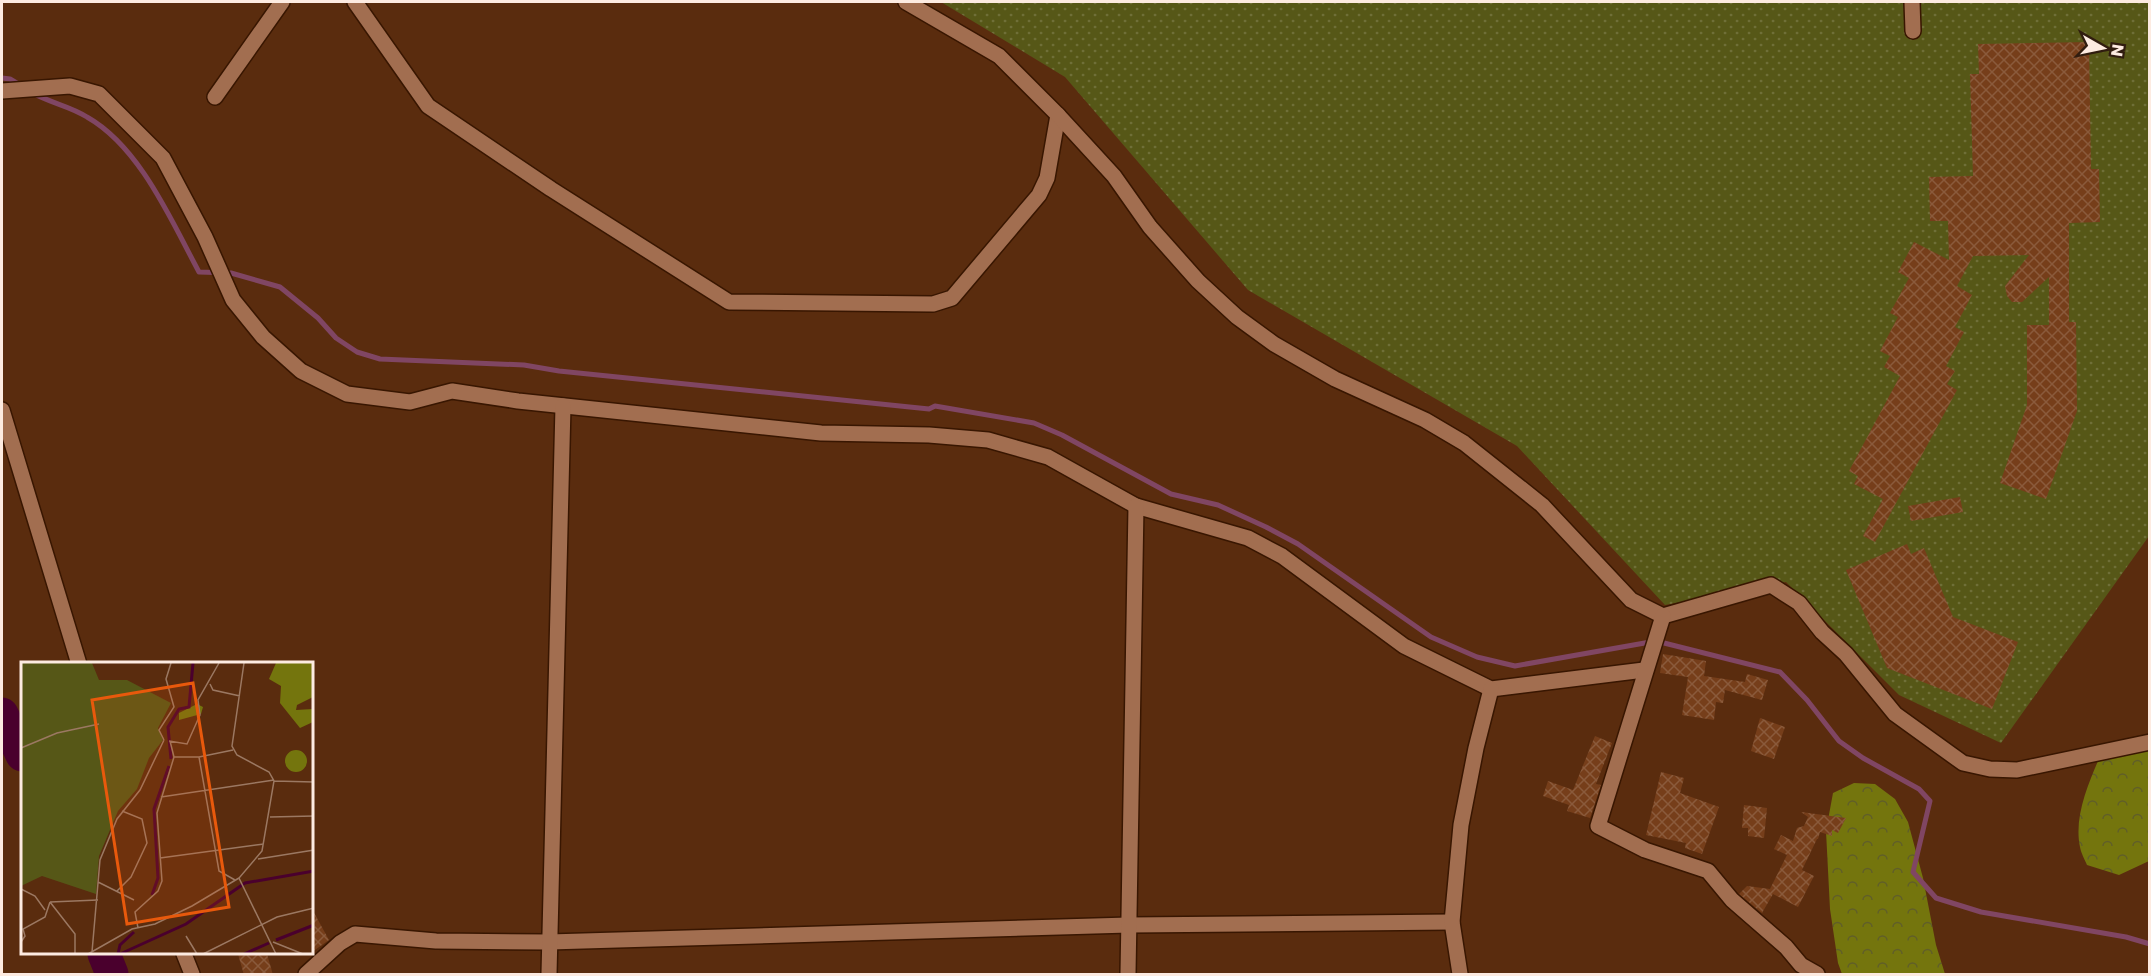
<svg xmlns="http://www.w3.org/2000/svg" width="2151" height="976" font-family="Poppins,sans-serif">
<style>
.grass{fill:url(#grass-dots)}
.forest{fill:url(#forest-crowns)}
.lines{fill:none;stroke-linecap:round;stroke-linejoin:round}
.stream{stroke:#804663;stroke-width:5}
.river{stroke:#4a002d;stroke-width:33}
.building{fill:url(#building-cross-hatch)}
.minor-casing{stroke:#381601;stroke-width:18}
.minor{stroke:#a26e50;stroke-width:15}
.inset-river{fill:none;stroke:#4a002d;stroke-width:3}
.inset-road{fill:none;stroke:#9b7862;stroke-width:1.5}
.view{fill:#e8590c;fill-opacity:0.15;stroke:#e8590c;stroke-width:3}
.inset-edge{fill:none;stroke:#fdebe1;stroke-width:3}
</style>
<defs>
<pattern id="grass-dots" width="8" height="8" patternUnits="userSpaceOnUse" patternTransform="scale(1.5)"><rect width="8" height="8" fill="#565717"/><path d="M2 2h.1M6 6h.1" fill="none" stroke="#6f6f38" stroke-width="1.8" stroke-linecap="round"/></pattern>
<pattern id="forest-crowns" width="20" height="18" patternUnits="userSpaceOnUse" patternTransform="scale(1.5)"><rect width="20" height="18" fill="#74750d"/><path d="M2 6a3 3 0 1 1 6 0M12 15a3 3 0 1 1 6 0" fill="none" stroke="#605e28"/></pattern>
<pattern id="building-cross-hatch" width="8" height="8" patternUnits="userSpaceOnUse" patternTransform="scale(1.5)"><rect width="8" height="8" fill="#763e1a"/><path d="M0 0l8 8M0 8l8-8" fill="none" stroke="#8a5a3b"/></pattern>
</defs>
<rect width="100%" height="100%" fill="#5a2c0e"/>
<path class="grass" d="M941,2h1208v534l-148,207 -102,-48 -113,-113 -121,23 -148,-159 -269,-156 -183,-213z"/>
<g class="forest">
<path d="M2149,745v116l-30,14 -32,-10c-2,-5 -6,-12 -7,-18 -6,-29 7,-60 18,-86z"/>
<path d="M1854,783l21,1 20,15 13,23 15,56 13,67 9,29h-103l-4,-11 -8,-54 -4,-78 7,-38z"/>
</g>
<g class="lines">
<g class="stream">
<path d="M2,78l8,1 10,6"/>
<path d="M33,93c17,10 37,13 54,24 53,30 84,103 112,155l32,1 49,14 38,31 18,20 21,14 23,7 144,6 35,6 370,38 6,-3 99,17 28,12 109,59 47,11 48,22 32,17 133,93 46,20 38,9 141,-25 124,31 27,28 32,41 24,17 56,31 11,12 -17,71 23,26 45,14 145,25 24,7"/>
</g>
<g class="river">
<path d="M2,714l20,41"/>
<path d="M104,954l8,20"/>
</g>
</g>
<g class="building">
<path d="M2089,42l2,127h8l1,53 -31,1v99h7l1,89 -31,88 -46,-16 27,-78v-80h22v-48l-27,25h-10l-5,-6 -2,-10 24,-31 -56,1 -16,30 15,9 -17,32 9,5 -18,34 9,5 -8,13 10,6 -82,152 -12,-6 20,-37 -29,-15 4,-8 -9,-5 51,-95 -16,-9 6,-11 -10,-5 18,-34 -8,-4 19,-35 -11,-6 16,-30 35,18 -1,-39h-18l-1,-44 44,-1 -3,-102h9l-1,-30z"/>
<path d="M1960,497l3,15 -52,9 -3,-15z"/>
<path d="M1907,544l4,10 13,-6 29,69 65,25 -26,67 -105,-41 -41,-98z"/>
<path d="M1663,654l43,7 -2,15 41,6 2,-8 21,6 -6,20 -37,-10 -2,13 -7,-1 -2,18 -32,-5 6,-38 -28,-4z"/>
<path d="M1760,718l25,9 -11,32 -23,-8z"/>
<path d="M1595,736l17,7 -16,41 5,1 -11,33 -23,-7 2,-6 -26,-9 5,-15 25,9z"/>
<path d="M1661,772l23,6 -4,15 39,14 -17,47 -17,-6 1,-5 -40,-8z"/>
<path d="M1744,805l23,3 -3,30 -16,-2v-8h-6z"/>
<path d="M1801,812l45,6 -8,15 -6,-3v6l-12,-4 -2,7h-1l-15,31 12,6 -16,31 -25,-13 -11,19 -23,-19 8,-8 23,3 17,-34 -13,-6 7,-14 12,6 4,-13 7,-2 4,-9z"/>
<path d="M312,909l17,31 -17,12z"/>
<path d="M238,954h29l6,21h-29z"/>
</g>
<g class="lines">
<defs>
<g id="minor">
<path d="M355,2l73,104 123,83 178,113 204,2 19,-6 87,-103 8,-17 11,-63"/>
<path d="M906,2l93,54 59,59 56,61 36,51 48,54 39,36 37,27 61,35 90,41 39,23 78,62 89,95 32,16 108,-31 28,18 23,29 24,22 49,60 68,49 27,6 27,1 133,-28"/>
<path d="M1912,2l1,29"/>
<path d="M2,91l68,-5 29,8 64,64 42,79 28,63 30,37 38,34 46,23 63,8 42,-11 66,10 303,32 108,2 59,5 60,17 88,49 112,32 34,18 122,90 87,43 153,-19"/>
<path d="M215,97l67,-95"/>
<path d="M2,410l77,254"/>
<path d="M1663,616l-65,210 47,24 63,21 24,29 54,47 15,18 16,9"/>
<path d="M184,954l8,20"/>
<path d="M306,974l34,-31 15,-9 81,7 113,1 580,-17 323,-3"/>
<path d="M549,974l14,-568"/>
<path d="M1128,974l8,-468"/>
<path d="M1460,974l-8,-52 9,-97 15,-77 15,-59"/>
</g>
</defs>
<use href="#minor" class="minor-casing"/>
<use href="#minor" class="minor"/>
</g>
<g transform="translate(21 662)">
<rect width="292" height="292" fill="#5a2c0e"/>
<path d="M0,1h71l7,17h28l44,23 -13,25 5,12 -14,18 -12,31 -19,22 -19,45 -3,38 -54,-18 -21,10z" fill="#565717"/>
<path d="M255,1h37v34l-16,8 -1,5 17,-1v13l-13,6 -20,-25 1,-17 -12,-7zM176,42l6,3 -2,7 -22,6v-7zM264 99a11 11 0 1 1 22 0a11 11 0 1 1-22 0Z" fill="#74750d"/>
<path class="inset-river" d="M150,97l-3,-32 11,-18 10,-2 4,-44M131,233l6,-17 -4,-69 15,-43M255,278l38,-15M97,292l2,-9 14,-13M99,292l66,-30 59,-41 69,-12M223,292l25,-11"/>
<path class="inset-road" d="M223,1l-12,83 5,9 32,17 5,9 -12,70 -23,27 37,76M189,22l3,6 27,6M143,78l-5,-10 15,-23 -8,-28 5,-16M148,79l18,3 13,-29 -2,-15 21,-37M0,86l36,-15 42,-9M153,95h25l34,-7M178,95l20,114 16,9M253,119l40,1M140,135l113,-17M249,155l44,-1M139,196l104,-14M237,197l56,-9M77,220l36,18M0,227l14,7 10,14M96,229l14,-14 16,-34 -5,-24 -20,-8M29,240l25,32v20M29,240l48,-2M117,266l-3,-16 23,-21 4,-10 -5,-68 17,-56 -4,-16M165,274l11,18M0,280l4,-6 -2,-7 22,-12 5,-15M252,280l30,12M71,290l8,-92 17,-41 23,-29 24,-50M67,292l44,-25 23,-5 37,-18 47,-28M182,292l74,-37 37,-9"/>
<path class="view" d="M172,21l36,224 -102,17 -35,-224z"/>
<rect width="292" height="292" class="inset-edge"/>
</g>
<rect width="2151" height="976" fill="none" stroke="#fdebe1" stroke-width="6"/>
<g transform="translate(2103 48) rotate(99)" stroke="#301c0f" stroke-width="4.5" paint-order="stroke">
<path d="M0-4.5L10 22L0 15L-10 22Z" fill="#fdebe1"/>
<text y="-9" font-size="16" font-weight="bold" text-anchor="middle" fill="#fdebe1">N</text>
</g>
</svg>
